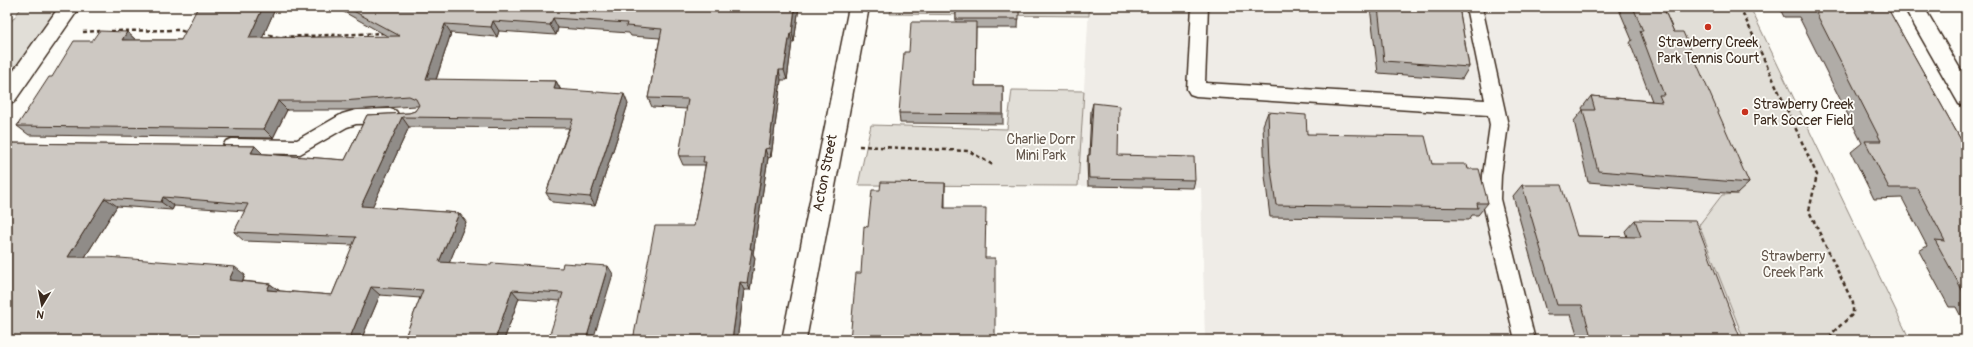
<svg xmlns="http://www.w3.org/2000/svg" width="1973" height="347" font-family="Pangolin,sans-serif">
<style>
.built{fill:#efece7}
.green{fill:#e1ded7;stroke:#8e847a}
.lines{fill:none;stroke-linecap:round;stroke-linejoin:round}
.service-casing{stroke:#3b2a1e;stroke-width:3}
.minor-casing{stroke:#3b2a1e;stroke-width:3}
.tertiary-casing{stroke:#3b2a1e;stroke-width:3}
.path{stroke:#3b2a1e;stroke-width:2.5;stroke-dasharray:4 3;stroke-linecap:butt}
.service{fill:#fdfcf7;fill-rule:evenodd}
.minor{fill:#fdfcf7;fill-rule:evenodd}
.tertiary{fill:#fdfcf7;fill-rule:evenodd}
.wall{fill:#b0aca7;stroke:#3b2a1e;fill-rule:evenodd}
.shaded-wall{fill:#908c88;stroke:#3b2a1e}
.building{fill:#cdc8c2;stroke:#3b2a1e;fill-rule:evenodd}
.poi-dot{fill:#c8321e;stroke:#fdfcf7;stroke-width:1.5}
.labels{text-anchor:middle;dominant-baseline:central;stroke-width:3.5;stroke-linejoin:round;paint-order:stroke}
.poi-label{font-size:14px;fill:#3b2a1e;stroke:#fdfcf7}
.park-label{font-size:14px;fill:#64574c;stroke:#fdfcf7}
.street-label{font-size:14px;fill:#3b2a1e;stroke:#fdfcf7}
</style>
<rect width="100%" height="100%" fill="#fdfcf7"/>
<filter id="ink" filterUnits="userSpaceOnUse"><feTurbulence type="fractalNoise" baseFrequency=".025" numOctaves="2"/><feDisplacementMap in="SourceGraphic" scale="8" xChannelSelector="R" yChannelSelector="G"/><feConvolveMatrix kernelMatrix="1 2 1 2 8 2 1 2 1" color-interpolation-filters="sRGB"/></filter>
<g filter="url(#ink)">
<path class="built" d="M1089,7h570l79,187 -39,31 45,115h-539l-4,-152 -123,-2z"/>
<g class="green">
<path d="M22,7h36l-51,72v-52z"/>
<path d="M892,7h197v9l-199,-2z"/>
<path d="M1659,7h91l160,333h-166l-45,-115 23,-30 16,-1z"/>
<path d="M1012,90l72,1 -6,95 -220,-1 13,-60 136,4z"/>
</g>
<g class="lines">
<defs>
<g id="service">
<path d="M1192,7h16l-3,76 280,17 -19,-93h16l26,118 -7,50 -1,24 35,141h-20l-33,-141 1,-24 7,-50 -2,-10 -292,-19 -6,-2 -3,-5z"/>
<path d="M390,109l6,2 3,5 -3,5 -6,2 -34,1 -9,3 -47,27 -68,-1 -6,-2 -3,-5 3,-5 6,-2 65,1 45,-26 14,-4z"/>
</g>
<g id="minor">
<path d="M849,7h20l-63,333h-24z"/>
<path d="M1904,7h20l42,72v28l-7,-3z"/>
</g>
<path id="tertiary" d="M59,7h21l-66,95 -7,3v-25z"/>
</defs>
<use href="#service" class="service-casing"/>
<use href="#minor" class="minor-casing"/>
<use href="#tertiary" class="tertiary-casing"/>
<g class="path">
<path d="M1740,7l77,168 -8,36 44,92v11l-22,20 1,6"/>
<path d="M111,31l68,-1 9,3"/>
<path d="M83,32l17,-1"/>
<path d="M262,33l16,4 107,-4"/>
<path d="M859,146l110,5 24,14"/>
</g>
<use href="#service" class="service"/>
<use href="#minor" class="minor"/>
<use href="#tertiary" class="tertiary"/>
</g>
<g class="wall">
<path d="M276,7l-14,31 127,-1 -54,-30h464l-5,35h-2l-5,38h-6l-10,77 -3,1 -15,96 2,4 -5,32h-6l-7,50h-104l61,-114 11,-59v-2h-22l-4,-9 8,-47 -35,-2 -4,-9 12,-60 -29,-2 -2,-3 -71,-5 -2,7 -57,-4 -2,6 -46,-4 -15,47 120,1 5,9 67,14 -33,102 -43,-4 -6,-9 23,-65 -160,-1 -37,80 87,6 7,9 -17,41 164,11 -52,27 -42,-3 -15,42h-100l16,-42 -40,-3 -19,45h-354v-197l248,3 8,8 82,6 22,-45 42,-2 6,-2 4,-5h-3l-66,4h-63l-14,28 -244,-3 -12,-9 35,-49 40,-36 35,-9 9,8h45zM117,206l55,4 2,-4 71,5 -11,21 10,9 109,4 -21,50 -52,-4 -10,-7 -27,-3 2,-6 -160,-18z"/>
<path d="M956,7h63l-1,21h-42l-1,58h28v38l-103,-1 -1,-10 10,-61 47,-30z"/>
<path d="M1370,7h89l10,60 -7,12 -84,-6z"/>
<path d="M1618,7h45l11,25 75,151 -12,11 -149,-12 -14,-61 9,-11 -1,-2 9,-12 61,5 -22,-58 2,-3z"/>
<path d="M1779,7h108l79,142v177l-10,-19h-7l-30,-56 8,-5 -25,-48 -28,1 -23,-47 11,-9 -63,-126h-15z"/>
<path d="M1093,103l25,52 77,25 -2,8 -105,-2 -1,-23 1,-8h1l2,-44z"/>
<path d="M1268,112l39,22 125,30 36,5 20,34 -10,12h-6l-3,5 -199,-3 -5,-41 -2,-51z"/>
<path d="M1522,185l55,51 50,1 -2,-6 10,-11 106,120h-162l-8,-25h-24l-34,-119z"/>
</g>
<g class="shaded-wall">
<path d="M263,7h13l-18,41 -9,-10z"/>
<path d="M795,7h4l-5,35 -2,-9z"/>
<path d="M553,18l5,10 -2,7 -6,-10z"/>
<path d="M493,21l6,10 -2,6 -6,-10z"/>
<path d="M445,24l6,9 -18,56 -7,-10z"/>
<path d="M127,32l10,9 -15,-1z"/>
<path d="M790,33l2,9 -5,38 -3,-10z"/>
<path d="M779,70l2,10 -10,77 -2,-9z"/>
<path d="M556,81l5,10 -7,-2z"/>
<path d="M624,94l4,10 -33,102 -5,-9z"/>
<path d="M278,101l9,9 -14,28 -9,-9z"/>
<path d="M402,117l7,10 -40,87 -8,-8z"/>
<path d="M255,146l9,9 -13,-2z"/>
<path d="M765,149l3,9 -15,96 2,4 -5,32 -3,-7 3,-34z"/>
<path d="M945,183v33l-1,-8z"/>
<path d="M163,197l11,9 -2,4 -11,-8z"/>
<path d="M105,198l12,8 -37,59 -12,-8z"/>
<path d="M459,213l7,9 -20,49 -7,-9z"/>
<path d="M608,266l5,8 -20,66h-7z"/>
<path d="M235,267l10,8 -6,13 -10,-8z"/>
<path d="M740,282l4,8 -7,50h-5z"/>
<path d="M270,284l10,7 -13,-1z"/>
<path d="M371,287l9,8 -19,45h-12z"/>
<path d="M512,290l7,8 -15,42h-9z"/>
</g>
<g class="building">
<path d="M198,7h65l-14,31 151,-2 -54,-29h449l-3,26h-2l-6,37h-5l-10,78 -4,1 -15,100h2l-5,34 -7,-1 -8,58h-99l22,-114h39l12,-64h-3l1,-6h-25l9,-57 -40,-1 14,-69 -36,-3 1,-3 -74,-5 -3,7 -57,-4 -2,6 -46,-3 -19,55 130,2 -2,8 70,5 -34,103 -44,-4 27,-74 -171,-2 -41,89 98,7 -20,49 52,3 1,-2 70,5 1,-5 45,3 -22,74h-38l15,-47 -51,-3 -17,50h-91l19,-50 -52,-3 -22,53h-193l-10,-1v1h-139v-197l248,3 -4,7 94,7 22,-45 42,-2 6,-2 4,-6 -3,-6 -7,-3 -67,5h-64l-14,28 -247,-3 32,-49h3l22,-36h18l7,-10 28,1 -5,8h59zM163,197l85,7 -14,28 122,5 -24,58 -65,-5 3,-6 -41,-4 6,-13 -128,-10h-39l37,-59 56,4z"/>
<rect x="956" y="7" width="63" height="12"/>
<path d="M1378,7h81l10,60 -85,-6z"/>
<path d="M1633,7h30l11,25h9l66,151 -151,-12 -15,-61h12l-4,-14 71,6 -3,-7h5l-24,-64h3z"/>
<path d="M1813,7h74l79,142v148l-31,-57 10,1 -28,-53h-28l-24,-47h16z"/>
<path d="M911,22h65l-1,64h28v28l-104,-1 5,-61h5z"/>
<path d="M1093,103l26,3 -1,49 76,2 1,23 -106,-2 -1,-23h2z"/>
<path d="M1268,112l38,3 1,19 118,2 7,28h35l1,5h11l9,34h-11l1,5 -202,-3 -6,-42z"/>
<path d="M881,182l64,1 -1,25h42l-1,50h10v82h-145l6,-67h5l3,-47 4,1 4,-37h8z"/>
<path d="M1522,185h39l16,51 64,1 -6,-17 61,1 45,119h-149l-10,-35h-25z"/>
</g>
</g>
<g class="poi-dot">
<circle cx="1708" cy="27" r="4"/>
<circle cx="1745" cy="112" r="4"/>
</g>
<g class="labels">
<g class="poi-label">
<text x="1708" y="42">Strawberry Creek<tspan x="1708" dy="16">Park Tennis Court</tspan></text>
<text x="1753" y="104" text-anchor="start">Strawberry Creek<tspan x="1753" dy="16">Park Soccer Field</tspan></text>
</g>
<g class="park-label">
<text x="1041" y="139">Charlie Dorr<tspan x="1041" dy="16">Mini Park</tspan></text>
<text x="1793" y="256">Strawberry<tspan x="1793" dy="16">Creek Park</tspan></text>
</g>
<g class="street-label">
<text transform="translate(825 173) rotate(-79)">Acton Street</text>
</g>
</g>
<rect width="1973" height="347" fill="none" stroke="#fdfcf7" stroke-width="24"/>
<rect x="12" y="12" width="1949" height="323" fill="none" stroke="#3b2a1e" stroke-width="1.5" filter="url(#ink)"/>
<g transform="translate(42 305) rotate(190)" stroke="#fdfcf7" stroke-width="3" paint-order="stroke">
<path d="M0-3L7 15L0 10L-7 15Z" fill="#3b2a1e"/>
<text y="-6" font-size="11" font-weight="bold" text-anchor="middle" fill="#3b2a1e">N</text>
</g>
</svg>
